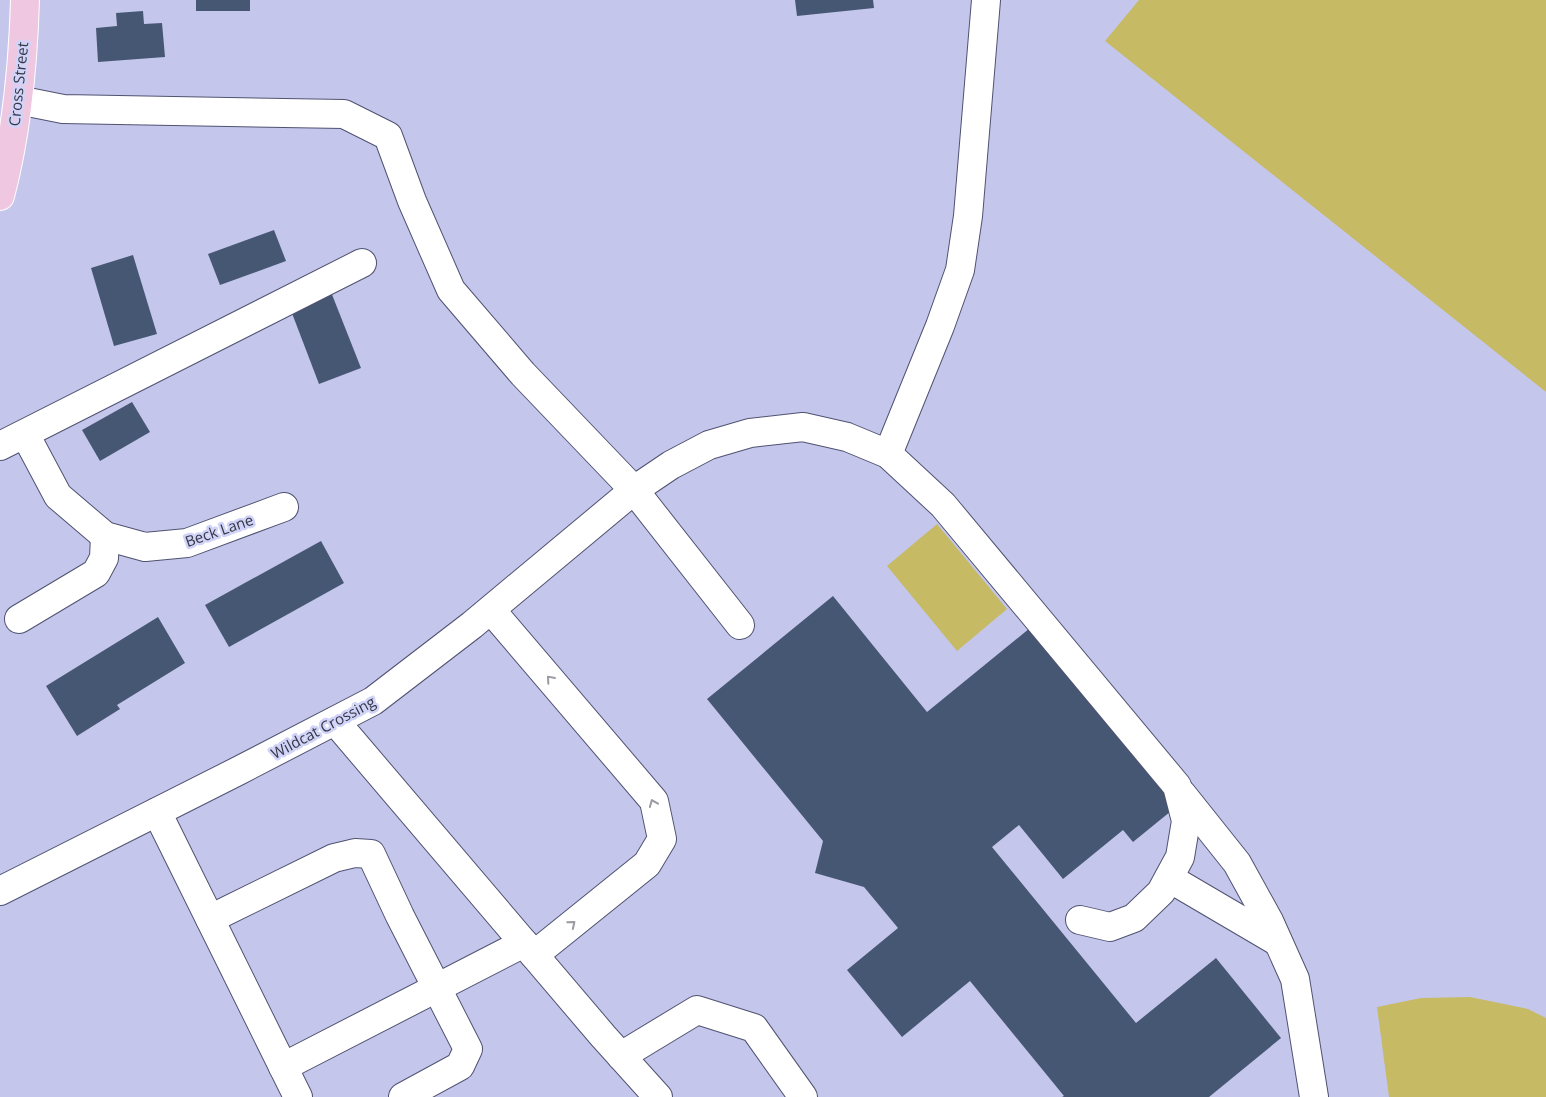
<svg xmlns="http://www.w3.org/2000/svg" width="1546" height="1097" font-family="'Open Sans',sans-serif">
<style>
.green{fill:#c7ba64}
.building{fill:#465773}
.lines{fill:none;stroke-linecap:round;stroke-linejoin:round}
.minor-casing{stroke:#505271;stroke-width:30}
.major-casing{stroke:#fff;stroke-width:30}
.minor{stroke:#fff;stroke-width:28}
.major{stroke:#f0c7e1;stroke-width:28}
.oneway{stroke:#9a9ba2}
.labels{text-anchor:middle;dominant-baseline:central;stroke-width:5;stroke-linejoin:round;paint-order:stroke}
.street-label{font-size:15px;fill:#353745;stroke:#d1d4f8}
</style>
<rect width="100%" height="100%" fill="#c4c7eb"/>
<g class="green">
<path d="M1139,0h407v392l-441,-351z"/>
<path d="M937,524l70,85 -50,42 -70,-85z"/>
<path d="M1470,997l58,12 18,9v79h-157l-12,-90 44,-9z"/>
</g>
<g class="building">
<rect x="196" y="0" width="54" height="11"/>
<path d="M795,0h78l1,8 -77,8z"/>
<path d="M143,11l1,13 18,-1 3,34 -67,5 -2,-34 21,-2 -1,-13z"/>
<path d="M274,230l12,31 -66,24 -12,-31z"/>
<path d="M133,255l24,79 -43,12 -23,-78z"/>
<path d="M331,292l30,76 -42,16 -29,-76z"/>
<path d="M132,402l18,30 -50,29 -18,-31z"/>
<path d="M321,541l23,42 -115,64 -24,-42z"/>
<path d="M833,596l94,116 103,-84 146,179 -43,35 -10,-12 -60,49 -44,-54 -27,22 144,176 80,-65 65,80 -72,59h-147l2,-1 -94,-115 -68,56 -55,-67 51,-42 -34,-41 -49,-14 8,-32 -116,-142z"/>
<path d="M158,617l27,46 -68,42 3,4 -43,27 -31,-50z"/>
</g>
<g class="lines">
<defs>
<g id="minor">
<path d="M18,100l45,9 281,5 44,22 24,65 39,89 72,84 111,116 106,135"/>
<path d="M25,434l33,62 47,40 40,11 42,-4 97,-36"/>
<path d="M0,446l362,-183"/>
<path d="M888,454l52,-128 20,-56 8,-54 18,-216"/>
<path d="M491,610l163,191 8,38 -15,25 -113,91"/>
<path d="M19,619l77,-46 8,-15 1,-22"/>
<path d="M335,721l268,315 55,61"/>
<path d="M1182,794l55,69 32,58 26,58 19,118"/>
<path d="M157,812l141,285"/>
<path d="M1169,878l109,64"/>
<path d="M0,891l238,-120 135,-70 99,-76 162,-135 37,-25 38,-20 41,-12 53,-6 44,10 41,17 55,51 234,281 9,35 -6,36 -19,35 -27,26 -24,9 -30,-7"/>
<path d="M210,919l124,-61 21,-5 16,1 29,62 68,133 -8,17 -57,31"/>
<path d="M621,1056l76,-46 57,18 49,69"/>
<path d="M283,1067l241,-124"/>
</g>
<path id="major" d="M0,196c17,-64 23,-130 25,-196"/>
</defs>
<use href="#minor" class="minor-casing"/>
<use href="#major" class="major-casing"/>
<use href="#minor" class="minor"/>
<use href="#major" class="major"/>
</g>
<defs><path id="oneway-chevron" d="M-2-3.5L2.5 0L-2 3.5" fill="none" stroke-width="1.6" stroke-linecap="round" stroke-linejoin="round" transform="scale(1.25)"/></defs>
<g class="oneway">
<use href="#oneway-chevron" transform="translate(550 679) rotate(-131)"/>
<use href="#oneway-chevron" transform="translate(653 803) rotate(-112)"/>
<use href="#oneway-chevron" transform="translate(572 924) rotate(-39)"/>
</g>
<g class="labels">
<g class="street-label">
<text transform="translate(18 84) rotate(-84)">Cross Street</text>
<text transform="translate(219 530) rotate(-19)">Beck Lane</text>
<text transform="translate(323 727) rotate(-28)">Wildcat Crossing</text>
</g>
</g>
</svg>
